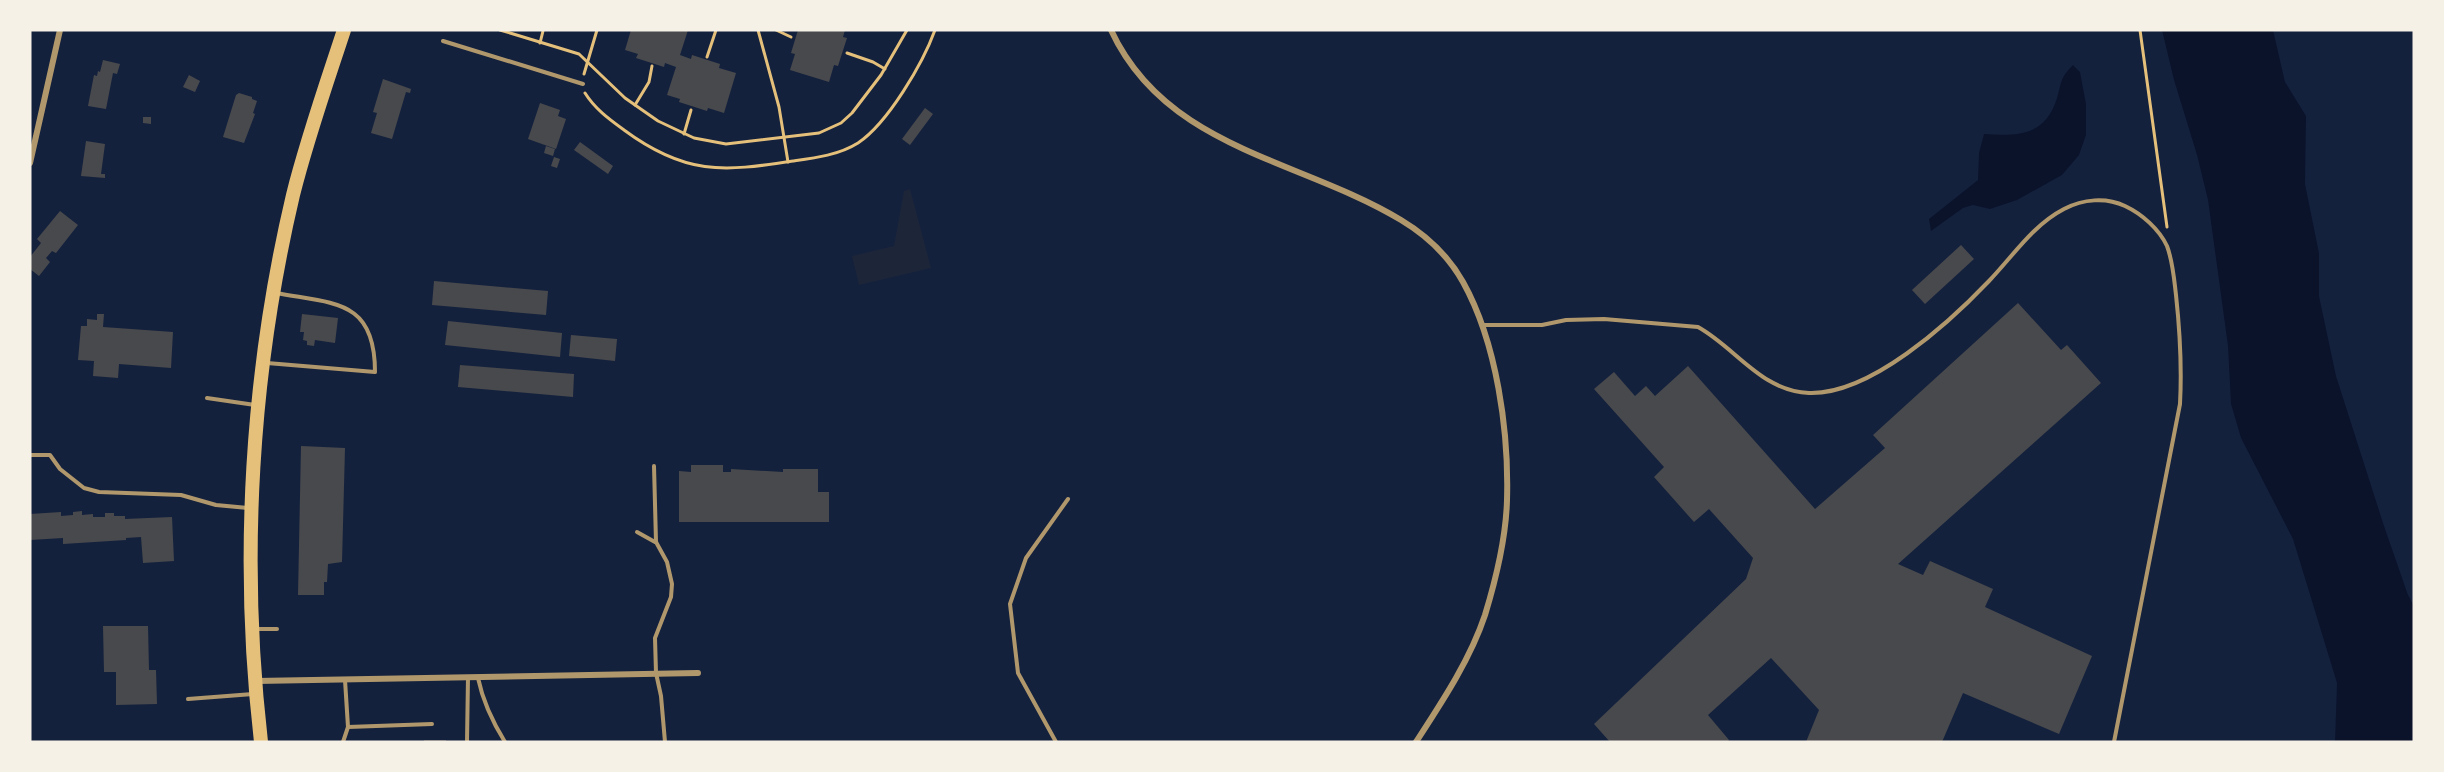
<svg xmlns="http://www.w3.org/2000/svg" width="2444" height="772" font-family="'Varela Round',sans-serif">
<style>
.green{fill:#1d2539}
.water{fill:#0b132b}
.building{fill:#48494c}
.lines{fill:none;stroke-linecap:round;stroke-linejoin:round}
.path{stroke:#e5c07b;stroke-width:3}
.service{stroke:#b1986c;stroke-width:4}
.minor{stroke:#b1986c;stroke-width:6}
.trunk{stroke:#e5c07b;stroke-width:14}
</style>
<rect width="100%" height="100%" fill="#14213d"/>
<path class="green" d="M910,189l21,79 -72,17 -7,-29 42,-10 10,-55z"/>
<g class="water">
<path d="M2162,30h111l12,52 21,34 -1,68 14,69v43l17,80 48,150 24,69 6,11v136h-79l2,-59 -44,-144 -52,-101 -10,-34 -3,-58 -20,-146 -11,-45 -23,-75z"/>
<path d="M2073,65l7,7 6,32v31l-7,20 -17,20 -45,25 -27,9 -17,-4 -10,3 -32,23 -2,-12 49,-39 1,-27 5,-19c35,2 61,2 73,-36 5,-17 3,-20 16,-33z"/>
</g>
<g class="building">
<path d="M631,30h57l-8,25 11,4 1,-4 28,9 -1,4 17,5 -12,40 -16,-5 -1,3 -28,-9 1,-3 -13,-4 9,-28 -11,-4 -1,4 -28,-9 2,-4 -13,-4z"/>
<path d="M798,30h47l-2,7 4,1 -9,28 -4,-1 -5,17 -39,-12 5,-16 -4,-1z"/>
<path d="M103,60l17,4 -3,10 -4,-1 -7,36 -18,-3 6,-31 3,1 1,-5 2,1z"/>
<path d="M189,75l11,6 -5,11 -12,-5z"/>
<path d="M383,79l28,10 -1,4 -4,-1 -14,47 -21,-6 6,-20 -4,-1z"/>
<path d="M239,93l13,4v2l5,2 -4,12 2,1 -11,29 -21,-6 13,-42z"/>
<path d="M540,103l20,7 -2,6 8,3 -10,30 -28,-10z"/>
<path d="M925,108l8,6 -23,31 -8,-6z"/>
<path d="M143,117h8v7l-8,-1z"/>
<path d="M86,141l19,3 -4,30h4v4l-24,-2z"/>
<path d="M580,142l33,24 -5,8 -34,-24z"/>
<path d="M546,146l9,3 -2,7 -9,-3z"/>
<path d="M554,157l6,2 -3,9 -6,-2z"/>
<path d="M60,211l18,14 -22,28 -4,-2 -6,7 4,4 -11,14 -9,-7v-12l11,-14 -4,-4z"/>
<path d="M1961,245l13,14 -49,45 -13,-14z"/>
<path d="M434,281l114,10 -2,24 -114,-10z"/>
<path d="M2018,303l43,47 6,-5 34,38 -203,181 25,11 7,-14 63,28 -8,18 107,49 -33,78 -96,-41 -21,49h-136l13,-32 -48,-52 -63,57 21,25 -2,2h-117l-16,-18 152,-145 7,-21 -44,-49 -15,13 -40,-45 10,-10 -70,-78 20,-17 21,24 11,-10 9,10 33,-30 127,143 70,-61 -12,-13z"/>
<path d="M97,314h7l-1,13 70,5 -2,36 -52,-4 -1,14 -25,-2 1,-15 -16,-1 3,-34h6v-7l10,1z"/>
<path d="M302,314l36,4 -3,25 -20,-3 -1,6 -7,-1v-4l-4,-1 1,-8h-4z"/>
<path d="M448,321l114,12 -2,24 -115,-12z"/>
<path d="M571,335l46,4 -2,22 -46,-5z"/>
<path d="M460,365l114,9 -1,23 -115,-10z"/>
<path d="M301,446l44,2 -3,114 -14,2 -1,18h-3v13h-26z"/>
<path d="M691,465h32v7h8v-3l52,3v-3h35v23h11v30h-150v-51l12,1z"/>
<path d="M82,511v4l11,-1v3h12v-4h9v3h11v3l47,-2 2,44 -31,2 -2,-26 -15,1v2l-63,4v-6l-33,2v-26l31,-2v4l12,-1v-3z"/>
<path d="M103,626h45l1,44h7l1,34 -41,1v-33h-12z"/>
<rect x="424" y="740" width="22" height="2"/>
</g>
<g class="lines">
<g class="path">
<path d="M500,30l79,24 46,44 33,23 36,17 32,6 93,-11 22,-10 11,-10 29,-38 26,-45"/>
<path d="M758,30l21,77 9,55"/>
<path d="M776,30l15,7"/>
<path d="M2140,30l27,197"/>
<path d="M540,43l3,-12"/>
<path d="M847,53l26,9 12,7"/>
<path d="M707,57l9,-27"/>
<path d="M584,74l13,-44"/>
<path d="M585,93c10,16 24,26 39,37 61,45 98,42 169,31 22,-3 46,-6 65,-18 30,-20 65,-80 77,-113"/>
<path d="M635,105l14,-23 3,-16"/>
<path d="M684,134l7,-24"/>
</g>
<g class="service">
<path d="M443,41l140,43"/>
<path d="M1482,325h60l24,-5 38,-1 94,8c38,21 63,64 111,66 61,2 140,-70 180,-112 24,-25 44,-56 75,-72 19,-10 42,-12 61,-3 17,8 34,23 42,40 6,16 7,33 9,49 4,37 6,72 4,109l-66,338"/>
<path d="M267,363l108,9c0,-73 -41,-68 -99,-79"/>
<path d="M207,398l48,7"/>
<path d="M30,455h20l10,14 24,19 15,4 82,3 35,10 32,3"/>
<path d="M654,466l2,76 11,20 5,22 -1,13 -16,41 1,35 5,23 4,46"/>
<path d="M637,532l18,10"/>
<path d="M257,629h20"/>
<path d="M478,678c5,24 14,43 27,64"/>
<path d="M188,699l65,-5"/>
<path d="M348,727l84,-3"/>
<path d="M343,742l5,-15 -3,-47"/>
<path d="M467,742l1,-65"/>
<path d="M1056,742l-38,-69 -8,-69 16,-46 42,-59"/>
</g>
<g class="minor">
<path d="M1111,30c55,119 189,129 290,190 25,15 48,37 62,62 34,61 46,150 44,218 -1,38 -11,79 -22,115 -15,45 -43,87 -69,127"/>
<path d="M30,163l30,-133"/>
<path d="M256,681l442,-8"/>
</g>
<path class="trunk" d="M261,742c-21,-182 -10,-369 32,-547 14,-56 33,-110 51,-165"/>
</g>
<rect width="2444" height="772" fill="none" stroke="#f6f1e7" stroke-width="63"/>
</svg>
